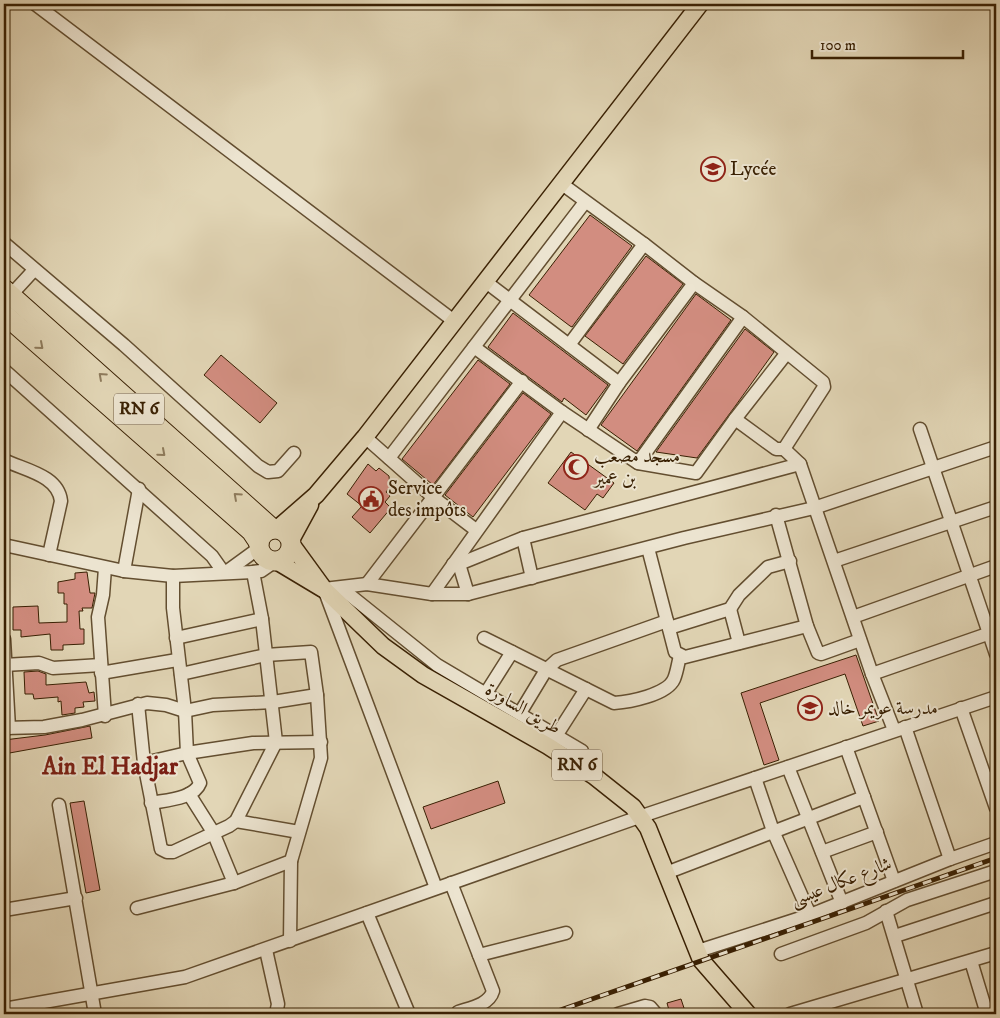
<svg xmlns="http://www.w3.org/2000/svg" width="1000" height="1018" font-family="'IM FELL DW Pica',Amiri,serif">
<style>
.building{fill:#d28d80;stroke:#392003}
.lines{fill:none;stroke-linecap:round;stroke-linejoin:round}
.minor-casing{stroke:#634e30;stroke-width:15}
.major-casing{stroke:#392003;stroke-width:19}
.highway-casing{stroke:#392003;stroke-width:21}
.minor{stroke:#ece4d0;stroke-width:12}
.major{stroke:#e2d6b6;stroke-width:16}
.highway{stroke:#e2d6b6;stroke-width:19}
.rail-casing{stroke:#392003;stroke-width:5}
.rail{stroke:#ece4d0;stroke-width:3;stroke-dasharray:9;stroke-linecap:butt}
.oneway{stroke:#8e7b5c}
.labels{text-anchor:middle;dominant-baseline:central;stroke-width:4;stroke-linejoin:round;paint-order:stroke}
.shield{fill:#ece4d0;stroke:#6f5b40;stroke-width:1}
.shield-label{font-size:18px;font-weight:bold;fill:#392003}
.poi-label{font-size:19px;fill:#392003;stroke:#ece4d0;text-anchor:start}
.street-label{font-size:19px;fill:#392003;stroke:#ece4d0}
.district-label{font-size:24px;font-weight:bold;fill:#7a1f14;stroke:#ece4d0}
</style>
<rect width="100%" height="100%" fill="#e2d6b6"/>
<filter id="stains"><feTurbulence type="fractalNoise" baseFrequency=".004" numOctaves="4"/><feColorMatrix values="0 0 0 0 .2 0 0 0 0 .09 0 0 0 0 .02 0 0 0 .5 -.17"/></filter>
<radialGradient id="worn" r=".72"><stop offset=".6" stop-color="#630" stop-opacity="0"/><stop offset="1" stop-color="#630" stop-opacity=".3"/></radialGradient>
<g class="building">
<path d="M590,215l42,31 -60,81 -2,-1 -41,-31z"/>
<path d="M646,256l37,28 -60,80 -38,-28z"/>
<path d="M696,294l35,26 -94,131 -36,-26z"/>
<path d="M513,313l95,72 -22,30 -22,-17 -2,4 -74,-55z"/>
<path d="M745,329l29,23 -38,53 -39,53 -41,-6z"/>
<path d="M221,355l56,48 -17,20 -56,-48z"/>
<path d="M478,360l32,24 -77,101 -31,-26z"/>
<path d="M523,393l28,21 -78,103 -28,-22z"/>
<path d="M571,452l43,31 -11,15 -6,-4 -12,16 -37,-27z"/>
<path d="M368,464l8,7 3,-3 10,8 1,11 -4,5 4,4 -5,6 6,6 -21,25 -18,-16 10,-11 -15,-12z"/>
<path d="M87,572l3,21h5l-3,15h-10l1,3h-4l1,18h4v15l-21,1v5h-12l-1,-16 -29,3v-7h-8v-23l25,-1 1,17 28,-1v-18h-3v-11h-6v-11l17,-3v-6z"/>
<path d="M856,655l23,66 -16,5 -18,-52 -85,29 19,57 -15,5 -23,-72z"/>
<path d="M38,671l8,3v11l40,-3 3,11 5,-1 1,9 -12,1 1,5 -9,1v5l-13,2 -1,-14 -3,1v-5l-24,2 -1,-5h-8l-1,-22z"/>
<path d="M90,726l2,12 -88,16v-14l41,-5z"/>
<path d="M498,781l7,22 -74,26 -8,-22z"/>
<path d="M84,801l16,89 -14,3 -16,-90z"/>
<path d="M681,999l5,15h-16l-3,-11z"/>
</g>
<g class="lines">
<defs>
<g id="minor">
<path d="M35,4l419,317"/>
<path d="M4,243l120,102 134,121 10,6 10,-1 16,-18"/>
<path d="M486,282l133,101"/>
<path d="M11,295l23,-25"/>
<path d="M569,345l75,-101"/>
<path d="M474,347l88,65 76,51 58,10 39,-54 41,30h8l40,-62 -1,-5 -80,-65 -49,-34 -50,-39 -82,-60"/>
<path d="M4,370l208,186 12,17"/>
<path d="M735,419l51,-65"/>
<path d="M920,429l76,225"/>
<path d="M588,430l31,-47 75,-100"/>
<path d="M365,437l69,61 42,32"/>
<path d="M784,449l16,15 72,210 22,56"/>
<path d="M389,458l196,-256"/>
<path d="M4,460c20,10 54,15 57,41l-12,54"/>
<path d="M638,463l105,-146"/>
<path d="M523,538l9,40"/>
<path d="M4,545l120,26 49,5 80,-4 8,-1 13,-9"/>
<path d="M648,548l27,104 10,5 122,-31 -31,-111"/>
<path d="M834,561l162,-54"/>
<path d="M453,564h6l64,-26 277,-74"/>
<path d="M459,564l9,30"/>
<path d="M105,568l-2,27 -5,22 7,99"/>
<path d="M124,571l15,-82"/>
<path d="M226,572l33,-24"/>
<path d="M367,584l155,-203"/>
<path d="M341,588l96,77 145,86"/>
<path d="M432,594l130,-182"/>
<path d="M730,609l9,34"/>
<path d="M853,617l143,-51"/>
<path d="M807,626l11,27 3,1 39,-14"/>
<path d="M669,628l61,-19 9,-14 29,-28 22,-6"/>
<path d="M176,638l86,-19"/>
<path d="M484,638l130,65c15,-1 53,-8 60,-24 3,-7 4,-16 6,-23"/>
<path d="M4,639l5,89"/>
<path d="M4,665l35,-2 14,5 48,-3"/>
<path d="M101,673l76,-13"/>
<path d="M872,674l124,-43"/>
<path d="M486,693l26,-41"/>
<path d="M138,704l6,59 17,86 6,3h6l56,-26 7,-5 40,-79 -14,-123 -9,-47"/>
<path d="M961,708l35,100"/>
<path d="M520,713l26,-43 11,-10 110,-39"/>
<path d="M905,727l45,132"/>
<path d="M4,728l40,-1 38,-7 65,-17 19,2 19,6 28,-6 60,-3 44,-7"/>
<path d="M556,736l30,-47"/>
<path d="M846,747l48,134"/>
<path d="M144,763l43,-10 66,-10 68,-1"/>
<path d="M788,767l54,136"/>
<path d="M755,778l18,53 37,84"/>
<path d="M189,794l24,38 21,51"/>
<path d="M151,803c15,-3 43,-4 49,-20l-13,-30 -2,-42 -12,-103v-32"/>
<path d="M59,805l36,209"/>
<path d="M236,821l63,11"/>
<path d="M822,852l55,-20"/>
<path d="M666,873l198,-76"/>
<path d="M451,883l42,108c-4,14 -23,17 -35,21"/>
<path d="M436,888l-112,-299 43,-5 65,10h36l216,-56 130,-30 182,-61"/>
<path d="M137,908l97,-25 57,-22 30,-103 -4,-63 -6,-43 -45,3 -85,19"/>
<path d="M4,910l72,-12"/>
<path d="M886,911l31,103"/>
<path d="M367,913l42,101"/>
<path d="M895,936l101,-33"/>
<path d="M290,941l1,-80"/>
<path d="M266,950l12,54 -2,10"/>
<path d="M698,951l112,-36 140,-56 46,-16"/>
<path d="M781,954l85,-31 41,-23 89,-29"/>
<path d="M479,955l87,-22"/>
<path d="M971,961l16,53"/>
<path d="M4,1009l181,-32 457,-161 354,-119"/>
<path d="M618,1014l27,-8 5,1 6,7"/>
<path d="M790,1014l206,-61"/>
</g>
<g id="major">
<path d="M277,529l39,-34 49,-58 335,-433"/>
<path d="M291,540l19,-35"/>
<path d="M292,545l32,44 59,57 40,29 125,71 46,30 39,31 15,21 53,132 47,54"/>
<path d="M278,562l45,27"/>
</g>
<g id="highway">
<path d="M4,289l269,240"/>
<path d="M4,314l247,217 8,12"/>
<circle cx="275" cy="545" r="16"/>
</g>
</defs>
<use href="#minor" class="minor-casing"/>
<use href="#major" class="major-casing"/>
<use href="#highway" class="highway-casing"/>
<use href="#minor" class="minor"/>
<use href="#major" class="major"/>
<use href="#highway" class="highway"/>
<defs>
<path id="rail" d="M549,1014l447,-156"/>
</defs>
<use href="#rail" class="rail-casing"/>
<use href="#rail" class="rail"/>
</g>
<defs><path id="oneway-chevron" d="M-2-3.5L2.5 0L-2 3.5" fill="none" stroke-width="1.6" stroke-linecap="round" stroke-linejoin="round" transform="scale(1.25)"/></defs>
<g class="oneway">
<use href="#oneway-chevron" transform="translate(40 346) rotate(41)"/>
<use href="#oneway-chevron" transform="translate(102 376) rotate(-138)"/>
<use href="#oneway-chevron" transform="translate(162 453) rotate(41)"/>
<use href="#oneway-chevron" transform="translate(237 496) rotate(-138)"/>
</g>
<defs>
<symbol id="school-ring" viewBox="-11 -11 22 22"><circle r="9.5" fill="#ece4d0" stroke="#8f2418" stroke-width="1.5"/><path d="M0-5L7-2L0 1L-7-2ZM-4 1L0 2.5L4 1V4Q0 6-4 4Z" fill="#8f2418"/></symbol>
<symbol id="mosque-ring" viewBox="-11 -11 22 22"><circle r="9.5" fill="#ece4d0" stroke="#8f2418" stroke-width="1.5"/><path d="M3.5-4.9A6 6 0 1 0 3.5 4.9A5 5 0 1 1 3.5-4.9Z" fill="#8f2418"/></symbol>
<symbol id="civic-ring" viewBox="-11 -11 22 22"><circle r="9.5" fill="#ece4d0" stroke="#8f2418" stroke-width="1.5"/><path d="M-.6-6.5H3V-4.5H.6V-3L4-1V1h2V6H-6V1h2V-1L-.6-3ZM-1.2 2.5V6h2.4V2.5Z" fill="#8f2418"/></symbol>
</defs>
<g fill-rule="evenodd">
<use href="#school-ring" x="699" y="155" width="28" height="28"/>
<use href="#mosque-ring" x="562" y="453" width="28" height="28"/>
<use href="#civic-ring" x="357" y="485" width="28" height="28"/>
<use href="#school-ring" x="796" y="694" width="28" height="28"/>
</g>
<g class="labels">
<g class="shield">
<rect x="114" y="393.5" width="50" height="31" rx="4"/>
<rect x="552" y="749.5" width="50" height="31" rx="4"/>
</g>
<g class="shield-label">
<text x="139" y="409">RN 6</text>
<text x="577" y="765">RN 6</text>
</g>
<g class="poi-label">
<text x="730" y="169">Lycée</text>
<text x="594" y="456">مسجد مصعب<tspan x="594" dy="22">بن عمير</tspan></text>
<text x="388" y="488">Service<tspan x="388" dy="22">des impôts</tspan></text>
<text x="828" y="708">مدرسة عويمر خالد</text>
</g>
<g class="street-label">
<text transform="translate(523 709) rotate(30)">طريق الساورة</text>
<text transform="translate(841 882) rotate(-21)">شارع عكال عيسى</text>
</g>
<g class="district-label">
<text x="110" y="767">Ain El Hadjar</text>
</g>
</g>
<rect width="1000" height="1018" fill="none" stroke="#e2d6b6" stroke-width="20"/>
<rect x="5" y="5" width="990" height="1008" fill="none" stroke="#392003" stroke-width="2.5"/>
<rect x="10" y="10" width="980" height="998" fill="none" stroke="#392003"/>
<path d="M812 50v8h151v-8" fill="none" stroke="#392003" stroke-width="2.5"/>
<text x="820" y="50" font-size="15" fill="#392003" stroke="#ece4d0" stroke-width="4" paint-order="stroke">100 m</text>
<rect width="100%" height="100%" filter="url(#stains)"/>
<rect width="100%" height="100%" fill="url(#worn)"/>
</svg>
